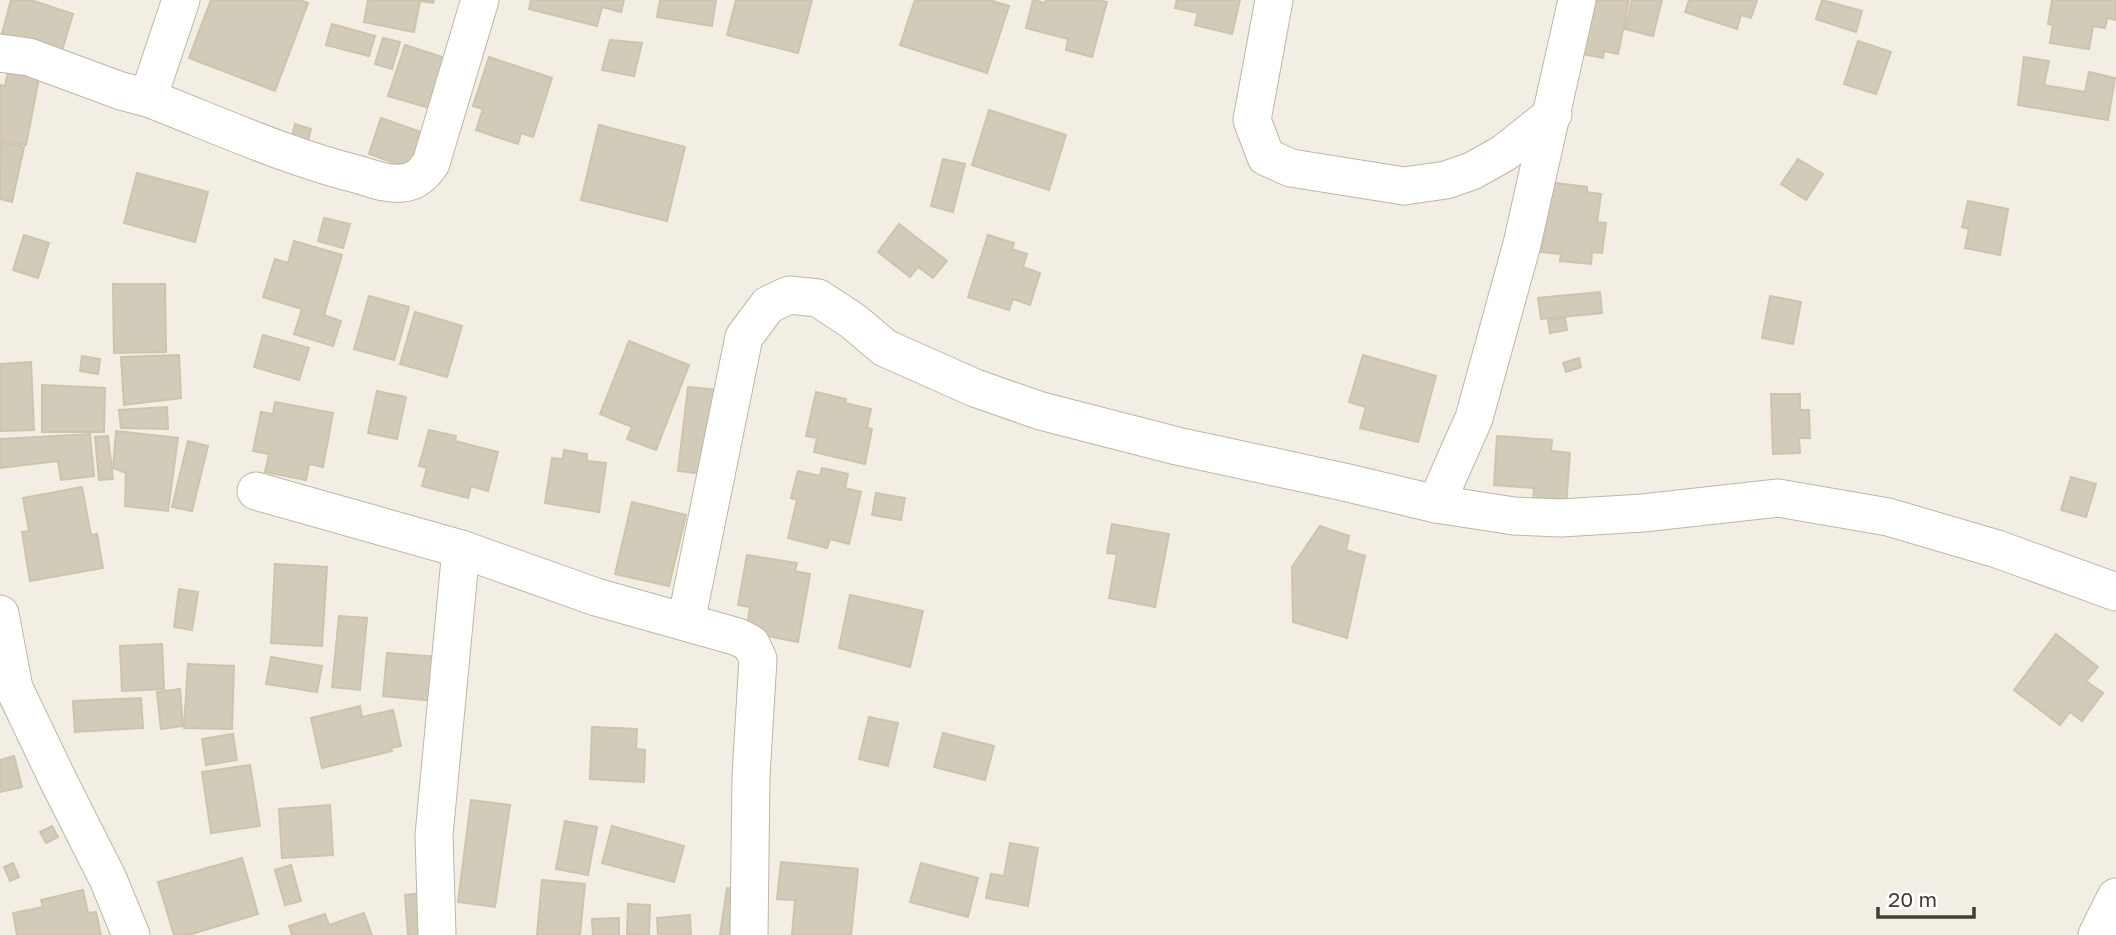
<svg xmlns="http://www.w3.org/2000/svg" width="2116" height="935" font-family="'Golos Text',sans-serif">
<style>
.building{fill:#d3cbb9;stroke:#cec3ac;stroke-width:2}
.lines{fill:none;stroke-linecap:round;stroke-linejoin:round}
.street-casing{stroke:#bdb7a6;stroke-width:39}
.street{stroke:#fff;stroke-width:37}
</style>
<rect width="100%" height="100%" fill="#f2eee3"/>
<g class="building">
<path d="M11,0h20l42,14 -13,43 -58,-23z"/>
<path d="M211,0h89l8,3 -33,88 -86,-33z"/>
<path d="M368,0h66l-1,3 -13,-2 -6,31 -50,-10z"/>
<path d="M531,0h93l-3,12 -19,-5 -5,19 -68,-17z"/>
<path d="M660,0h56l-4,26 -55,-9z"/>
<path d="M736,0h76l-14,53 -71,-18z"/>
<path d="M915,0h74l20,6 -22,67 -87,-28z"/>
<path d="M1033,0l12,3 1,-3h51l10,2 -15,55 -26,-7 2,-11 -42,-11z"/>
<path d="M1177,0h63l-8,34 -37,-9 3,-12 -23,-5z"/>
<path d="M1578,0h51l-11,54 -14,-3 -1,7 -35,-7z"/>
<path d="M1632,0h30l-9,36 -28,-7z"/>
<path d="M1689,0h68l-6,18 -10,-3 -4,14 -52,-17z"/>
<path d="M1822,0l40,11 -6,21 -40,-13z"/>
<path d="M2052,0h64v20l-9,-2 -2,10 -12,-2 -4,23 -39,-6 3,-18 -5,-1z"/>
<path d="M332,24l43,12 -6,20 -43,-11z"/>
<path d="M383,38l17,4 -8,27 -17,-5z"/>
<path d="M610,40l32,3 -8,33 -32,-6z"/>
<path d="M1858,41l33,11 -15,42 -32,-10z"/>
<path d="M405,45l43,14 -15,50 -45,-13z"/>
<path d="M489,57l63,21 -19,59 -12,-4 -3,11 -42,-14 7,-21 -10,-3z"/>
<path d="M2024,57l25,4 -5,24 41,7 4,-20 26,6 -7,42 -90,-15z"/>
<path d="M8,72l31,6 -13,67 -26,-5v-55l5,1z"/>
<path d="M989,110l77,25 -17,55 -77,-25z"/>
<path d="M381,118l43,15 -13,36 -42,-15z"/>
<path d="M295,124l16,5 -7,27 -16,-4z"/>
<path d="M599,125l86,22 -18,74 -86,-21z"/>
<path d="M1,142l23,5 -12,55 -12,-3z"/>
<path d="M943,159l22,5 -12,48 -22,-6z"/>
<path d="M1798,159l25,15 -17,26 -25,-16z"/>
<path d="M137,173l71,19 -13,50 -71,-19z"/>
<path d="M1540,181l47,6v5l14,2 -4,28 9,1 -4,30 -10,-1 -1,12 -31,-3 1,-7 -20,-2 3,-17 -10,-2z"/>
<path d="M1968,201l40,8 -8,46 -35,-7 4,-19 -7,-2z"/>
<path d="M324,218l26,6 -7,24 -25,-7z"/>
<path d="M899,224l48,37 -14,17 -15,-11 -8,10 -32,-25z"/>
<path d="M24,235l25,8 -11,35 -25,-8z"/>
<path d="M988,235l26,8 -2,6 15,5 -4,13 17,6 -10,32 -17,-6 -4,11 -41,-13z"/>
<path d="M294,241l48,14 -18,60 17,6 -8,25 -39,-12 8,-25 -39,-12 12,-38 13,4z"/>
<path d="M113,284h52l1,68 -52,1z"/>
<path d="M1600,292l2,21 -61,6 -3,-21z"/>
<path d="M369,296l40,11 -15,53 -40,-11z"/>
<path d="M1770,296l31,6 -8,42 -31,-6z"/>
<path d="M415,312l47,14 -15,51 -47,-13z"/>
<path d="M1565,318l2,12 -17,3 -2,-13z"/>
<path d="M263,335l46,13 -10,32 -45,-13z"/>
<path d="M629,341l60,24 -33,85 -29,-11 5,-12 -32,-13z"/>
<path d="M179,355l2,43 -57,7 -3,-48z"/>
<path d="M1363,355l73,21 -18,66 -58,-14 6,-21 -17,-5z"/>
<path d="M82,356l18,3 -2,15 -18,-3z"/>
<path d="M1579,358l2,9 -15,5 -3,-9z"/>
<path d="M31,362l3,68 -34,1v-67z"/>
<path d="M42,385l63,3 -1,44h-62z"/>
<path d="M688,387l31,3 -10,85 -31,-4z"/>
<path d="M377,391l29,6 -9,42 -29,-6z"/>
<path d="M816,392l30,7 -1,4 26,6 -4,19 5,1 -7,35 -51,-12 3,-14 -11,-2z"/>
<path d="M1771,394h29v16h9l1,28h-11l1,15 -27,1z"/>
<path d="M275,402l58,11 -10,54 -14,-3 -3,16 -41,-8 4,-18 -16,-3 8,-39 12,2z"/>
<path d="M167,407l1,22 -47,-1 -2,-18z"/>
<path d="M429,430l27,6 -1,5 43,11 -10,39 -17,-5 -3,12 -46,-12 5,-18 -8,-2z"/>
<path d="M116,431l62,7 -10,73 -43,-5 1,-33 -13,-5z"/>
<path d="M90,434l4,42 -33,4 -3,-19 -58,7v-29z"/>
<path d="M108,436l5,43 -14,1 -4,-43z"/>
<path d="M1497,436l55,4 -1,11 19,2 -4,53 -33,-3 1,-15 -40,-3z"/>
<path d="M188,441l20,5 -16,65 -20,-4z"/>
<path d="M564,450l23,4v7l19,2 -7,49 -54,-9 7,-45 11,1z"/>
<path d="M822,468l26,6 -3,14 16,4 -12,52 -19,-5 -3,9 -39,-10 9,-38 -6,-2 7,-27 22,5z"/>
<path d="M2071,477l25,7 -10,33 -25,-7z"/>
<path d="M82,487l9,48 6,-1 6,34 -73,13 -8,-49 7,-1 -6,-33z"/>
<path d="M876,493l29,5 -4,22 -29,-5z"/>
<path d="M632,502l54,13 -17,71 -54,-12z"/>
<path d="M1112,524l57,10 -14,73 -46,-9 8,-44 -10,-1z"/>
<path d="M1320,526l29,10 -3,14 19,6 -18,82 -54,-16 -1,-55z"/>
<path d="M747,555l50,8 -2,8 15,3 -12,68 -52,-10 4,-25 -12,-2z"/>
<path d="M275,564l52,3 -5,79 -51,-3z"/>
<path d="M179,589l19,3 -6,38 -18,-3z"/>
<path d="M850,595l73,16 -13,56 -71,-19z"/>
<path d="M339,616l28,2 -7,72 -28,-3z"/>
<path d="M2056,634l42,33 -12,14 17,12 -21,28 -12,-9 -10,13 -46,-35z"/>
<path d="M162,644l2,45 -42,2 -2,-45z"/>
<path d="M387,653l52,4 -5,44 -51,-5z"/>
<path d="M271,657l51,9 -5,26 -51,-8z"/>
<path d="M188,664l46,2 -2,63 -48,-1z"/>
<path d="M180,689l3,37 -22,3 -4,-37z"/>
<path d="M141,698l2,30 -68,4 -2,-31z"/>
<path d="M360,706l2,11 31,-7 8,36 -10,2 1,3 -70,17 -11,-50z"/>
<path d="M869,717l29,6 -10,43 -29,-7z"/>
<path d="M592,727l45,2 -1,20 9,1 -1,32 -54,-3z"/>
<path d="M943,733l51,13 -9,34 -51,-13z"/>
<path d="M233,734l4,26 -31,5 -4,-26z"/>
<path d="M14,756l8,31 -22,5v-32z"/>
<path d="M250,765l10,61 -49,7 -9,-61z"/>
<path d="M471,800l39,5 -15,102 -37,-5z"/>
<path d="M330,805l3,50 -51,3 -3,-49z"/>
<path d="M565,821l32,6 -9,48 -32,-6z"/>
<path d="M52,826l6,11 -12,6 -6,-11z"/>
<path d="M612,826l72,20 -10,36 -72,-19z"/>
<path d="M1010,843l28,5 -10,58 -42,-8 5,-24 13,2z"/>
<path d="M242,858l16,56 -70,21h-14l-16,-53z"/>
<path d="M781,862l77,7 -7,66h-59l3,-35 -18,-1z"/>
<path d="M13,863l6,14 -9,4 -6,-14z"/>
<path d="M921,863l57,15 -10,39 -58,-15z"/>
<path d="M291,865l10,36 -16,4 -10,-35z"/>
<path d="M542,880l43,4 -5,51h-43z"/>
<path d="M727,888l17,3 -7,44h-17z"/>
<path d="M83,890l5,23 8,-1 5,23h-84l-4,-22 30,-6 -2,-7z"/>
<path d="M424,893l3,42h-19l-3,-40z"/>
<path d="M628,904l22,1 -1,30 -22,-1z"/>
<path d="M364,913l8,22h-80l-3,-9 36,-12 4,11z"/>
<path d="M690,915l1,20h-33l-1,-17z"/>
<path d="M619,918v17h-26l-1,-16z"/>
</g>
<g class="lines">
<defs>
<g id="street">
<path d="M1274,0l-22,120 14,37 25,11 113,18 42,-6 26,-9 32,-18 49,-39"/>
<path d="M0,53l29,4 92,34 27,7c70,27 139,59 212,77 13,4 28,10 42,8 14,-1 22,-9 29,-20l49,-163"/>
<path d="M148,98l33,-98"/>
<path d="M256,491l205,58 135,48 142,40 13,7 7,15 -7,117 -2,159"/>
<path d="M1436,504l38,-86 48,-174 55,-244"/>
<path d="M0,614l14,74 44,92 50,99 23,56"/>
<path d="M686,622l58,-285 24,-32 21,-10 29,3 35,23 32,27 90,40 66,23 136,35 167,36 92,22 78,12 47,2 82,-5 135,-15 110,19 109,32 119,43"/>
<path d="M437,935l-3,-100 27,-286"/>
<path d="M2097,935l19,-38"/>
</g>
</defs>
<use href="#street" class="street-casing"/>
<use href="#street" class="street"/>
</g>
<path d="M1878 907v10h96v-10" fill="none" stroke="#433e33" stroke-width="3.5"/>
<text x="1888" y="907" font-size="21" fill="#433e33" stroke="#ffffff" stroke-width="5" paint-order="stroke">20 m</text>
</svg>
